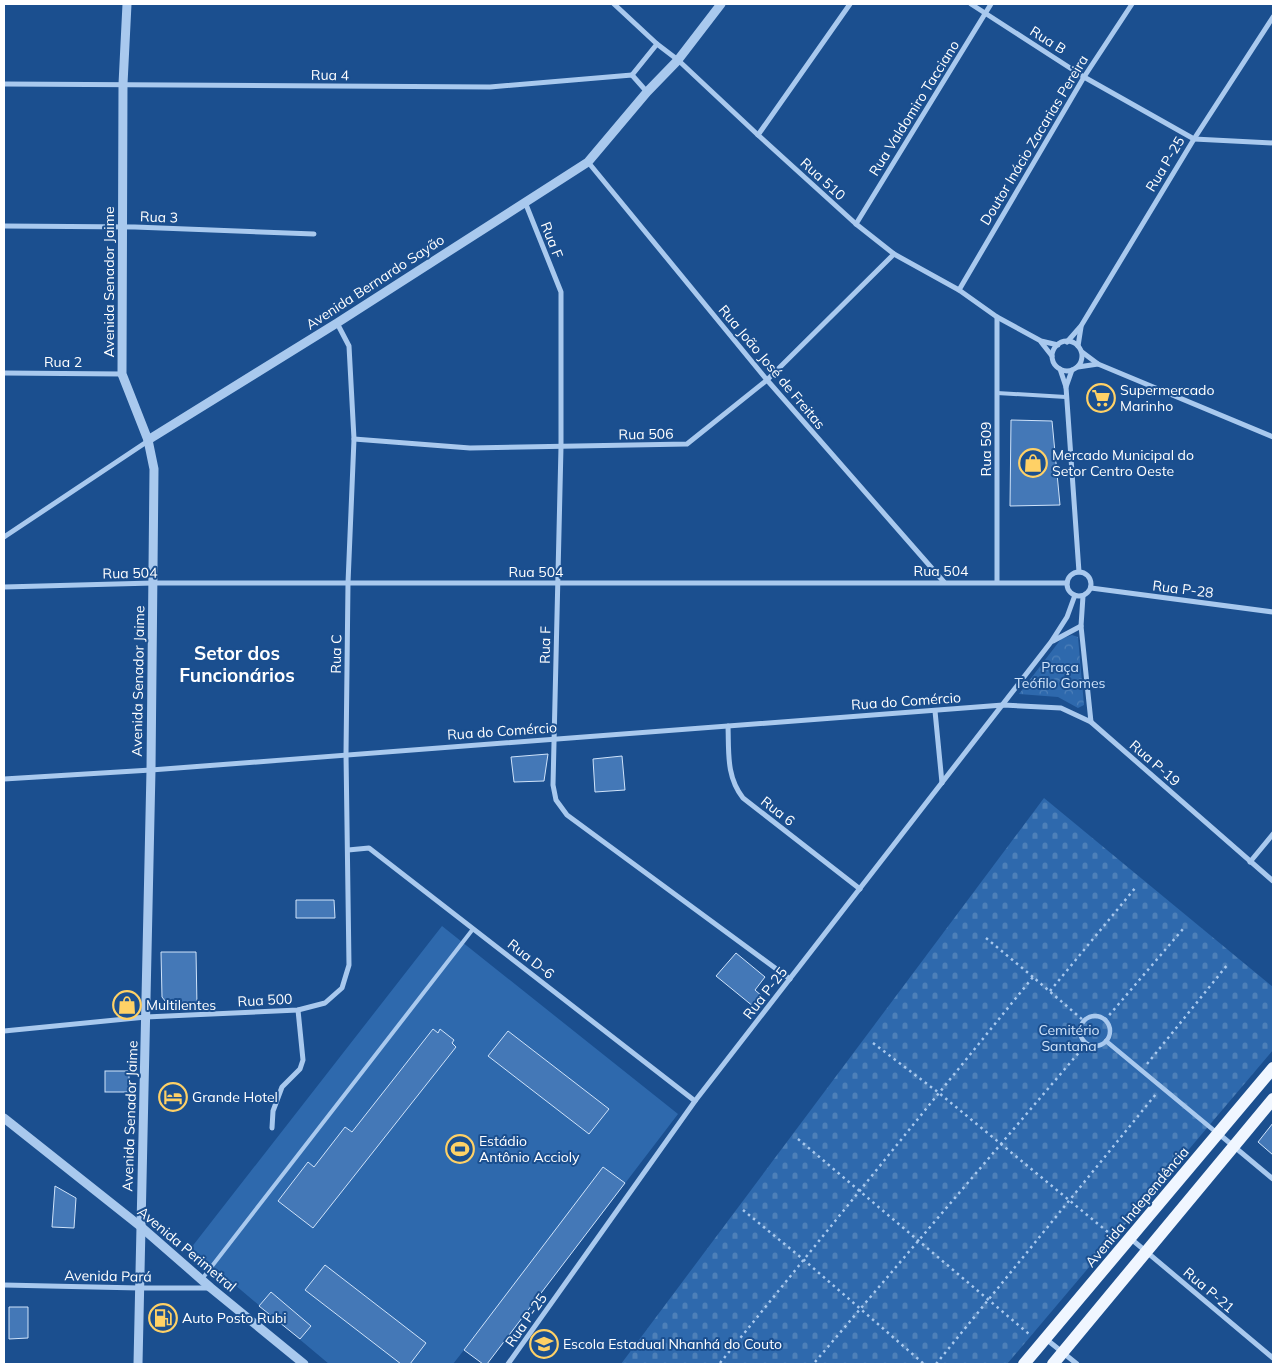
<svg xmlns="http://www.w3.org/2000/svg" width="1277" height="1368" font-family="Mulish,sans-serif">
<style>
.grass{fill:#2e69ad}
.cemetery{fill:url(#cemetery-stones)}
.park{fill:url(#park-crowns)}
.building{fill:#4478b7;stroke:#cfe3fa}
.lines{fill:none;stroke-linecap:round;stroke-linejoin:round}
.path{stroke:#a9c9ee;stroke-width:2.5;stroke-dasharray:2.5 4;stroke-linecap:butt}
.service{stroke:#a9c9ee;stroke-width:4}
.pedestrian{stroke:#a9c9ee;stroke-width:4.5}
.minor{stroke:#a9c9ee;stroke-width:5}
.tertiary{stroke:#a9c9ee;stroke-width:9}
.primary{stroke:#f0f6ff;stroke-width:12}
.labels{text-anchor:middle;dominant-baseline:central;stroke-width:4;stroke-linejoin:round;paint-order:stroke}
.street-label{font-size:14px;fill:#fff;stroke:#1b4f8f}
.poi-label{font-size:14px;fill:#fff;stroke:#1b4f8f;text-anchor:start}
.park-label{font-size:14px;fill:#cfe3fa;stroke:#1b4f8f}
.district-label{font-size:19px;font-weight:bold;fill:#fff;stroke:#1b4f8f}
</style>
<defs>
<pattern id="cemetery-stones" width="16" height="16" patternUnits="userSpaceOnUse" patternTransform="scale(1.25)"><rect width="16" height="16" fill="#2e69ad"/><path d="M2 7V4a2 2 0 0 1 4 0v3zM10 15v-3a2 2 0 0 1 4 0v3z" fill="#4d80b9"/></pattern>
<pattern id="park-crowns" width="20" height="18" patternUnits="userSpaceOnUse" patternTransform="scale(1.25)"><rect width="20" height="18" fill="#2e69ad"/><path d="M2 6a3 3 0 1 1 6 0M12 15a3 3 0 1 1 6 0" fill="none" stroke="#4d80b9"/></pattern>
</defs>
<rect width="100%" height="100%" fill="#1b4f8f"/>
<path class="grass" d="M442,926l236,188 -191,250h-4l-19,-14 -11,14h-124l-138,-116z"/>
<path class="cemetery" d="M1044,798l229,189v63l-266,314h-386z"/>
<path class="park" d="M1072,635l6,2 6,68 -6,3 -20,-11 -39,-3 42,-55z"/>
<g class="building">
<path d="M1011,420l41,1 8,84 -50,1z"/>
<path d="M548,754l-4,27 -30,1 -3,-25z"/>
<path d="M622,756l3,34 -30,2 -2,-33z"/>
<path d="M296,900h38l1,18h-39z"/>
<path d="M161,952h35l1,54h-28l-7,-9z"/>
<path d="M736,953l29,24 -10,13 8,7 -9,10 -38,-31z"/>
<path d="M433,1029l5,4 2,-4 14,11 -2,3 4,4 -143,181 -35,-27 30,-39 6,5 31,-40 7,5z"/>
<path d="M508,1031l101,78 -20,25 -101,-78z"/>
<rect x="105" y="1071" width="24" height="21"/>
<path d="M1273,1123v32l-15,-13z"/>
<path d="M603,1167l22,16 -138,181h-4l-19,-14z"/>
<path d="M55,1186l21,12 -2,30 -22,-1z"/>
<path d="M325,1265l101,78 -16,21h-9l-96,-74z"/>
<path d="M271,1292l40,34 -11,13 -41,-33z"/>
<path d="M9,1307h19v31l-19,1z"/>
</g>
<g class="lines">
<g class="path">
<path d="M986,938l47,39"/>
<path d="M1050,991l86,-104"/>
<path d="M1105,1020l78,-91"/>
<path d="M873,1043l66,50 170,140"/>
<path d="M1147,1064l81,-100"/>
<path d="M798,1139l231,195"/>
<path d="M743,1210l61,50 120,104"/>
<path d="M815,1362l272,-319"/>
<path d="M720,1363l313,-386 51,44"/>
<path d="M936,1364l220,-270"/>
</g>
<g class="service">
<path d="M997,393l69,4"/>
<path d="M202,1279l271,-350"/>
</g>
<g class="pedestrian">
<circle cx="1095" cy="1031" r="15"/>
<path d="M1106,1041l111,92"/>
</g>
<g class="minor">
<path d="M614,4l43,40 21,16 80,75 98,89 38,30 65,36 38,27 44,24 17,4"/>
<path d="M971,4l113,73 110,62 79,4"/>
<path d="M632,75l25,-31"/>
<path d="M4,84l486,3 142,-12 15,17"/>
<path d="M758,135l92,-131"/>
<path d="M588,162l179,218 177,202"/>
<path d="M525,202l36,90v155l-8,338 3,15 11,15 223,164"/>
<path d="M856,224l135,-220"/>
<path d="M4,226l131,1 179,7"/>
<path d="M959,290l125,-213 48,-73"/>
<circle cx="1067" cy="356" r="15"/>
<path d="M1041,342l11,14"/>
<path d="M1067,342l14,-16 113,-187 79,-122"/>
<path d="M1078,346l3,-19"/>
<path d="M1082,352l16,12 175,73"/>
<path d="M1078,367l20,-3"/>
<path d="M1060,369l6,18 13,185"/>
<path d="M4,373l118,1"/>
<path d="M1066,387l6,-17"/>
<path d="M354,439l116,9 217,-4 80,-64 127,-126"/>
<path d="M4,537l144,-96"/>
<circle cx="1079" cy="584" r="12"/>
<path d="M997,582v-265"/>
<path d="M4,587l149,-4h914"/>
<path d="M1091,588l182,24"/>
<path d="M1083,596l-2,30 10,96"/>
<path d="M1053,641l28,-15"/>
<path d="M935,711l7,72"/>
<path d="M728,726c1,26 -2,50 15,72l117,91"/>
<path d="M4,779l147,-9 852,-65 58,3 30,14 182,159"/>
<path d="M348,850l21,-2 326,253"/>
<path d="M1250,862l23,-28"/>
<path d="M4,1031l142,-14 152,-7 27,-7 17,-15 7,-23 -3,-211 2,-171 6,-144 -5,-93 -12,-23"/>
<path d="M272,1128l1,-17 9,-24 18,-18 3,-9 -5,-50"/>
<path d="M1219,1134l54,45"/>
<path d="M1130,1238l143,120"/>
<path d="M4,1285l135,3h72"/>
<path d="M1046,1339l31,25"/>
<path d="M508,1364l187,-263 356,-459 16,-25 8,-22"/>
</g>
<g class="tertiary">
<path d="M127,4l-4,80 -1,290 26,66 6,29 -3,301 -13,594"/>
<path d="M148,440l189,-117 251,-161 59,-70 31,-32 43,-56"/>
<path d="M4,1118l136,108 71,62 93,76"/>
</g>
<g class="primary">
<path d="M1024,1364l249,-296"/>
<path d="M1053,1364l220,-265"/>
</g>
</g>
<defs>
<symbol id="supermarket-ring" viewBox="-11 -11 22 22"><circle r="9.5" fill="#1b4f8f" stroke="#ffd166" stroke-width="1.5"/><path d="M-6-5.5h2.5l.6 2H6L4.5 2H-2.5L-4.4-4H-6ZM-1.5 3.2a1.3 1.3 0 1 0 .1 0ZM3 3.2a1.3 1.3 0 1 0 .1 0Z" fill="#ffd166"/></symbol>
<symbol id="shop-ring" viewBox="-11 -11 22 22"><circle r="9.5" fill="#1b4f8f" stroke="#ffd166" stroke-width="1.5"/><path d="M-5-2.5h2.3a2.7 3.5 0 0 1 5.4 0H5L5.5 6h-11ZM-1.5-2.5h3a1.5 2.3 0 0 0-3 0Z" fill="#ffd166"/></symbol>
<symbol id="hotel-ring" viewBox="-11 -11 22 22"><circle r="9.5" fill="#1b4f8f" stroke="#ffd166" stroke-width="1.5"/><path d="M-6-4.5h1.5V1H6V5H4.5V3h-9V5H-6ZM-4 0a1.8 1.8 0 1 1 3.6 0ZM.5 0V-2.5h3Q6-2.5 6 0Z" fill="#ffd166"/></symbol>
<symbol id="stadium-ring" viewBox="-11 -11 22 22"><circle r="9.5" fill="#1b4f8f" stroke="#ffd166" stroke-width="1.5"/><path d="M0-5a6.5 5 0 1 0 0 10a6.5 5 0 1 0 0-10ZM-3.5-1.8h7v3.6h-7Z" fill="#ffd166"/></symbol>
<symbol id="fuel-ring" viewBox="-11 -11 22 22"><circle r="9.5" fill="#1b4f8f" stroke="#ffd166" stroke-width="1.5"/><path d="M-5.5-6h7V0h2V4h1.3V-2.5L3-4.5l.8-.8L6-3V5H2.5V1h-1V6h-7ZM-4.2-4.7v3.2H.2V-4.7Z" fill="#ffd166"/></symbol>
<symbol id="school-ring" viewBox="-11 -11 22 22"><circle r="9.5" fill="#1b4f8f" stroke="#ffd166" stroke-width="1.5"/><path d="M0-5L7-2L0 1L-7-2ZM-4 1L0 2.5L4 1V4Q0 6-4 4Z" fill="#ffd166"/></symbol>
</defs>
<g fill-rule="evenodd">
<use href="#supermarket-ring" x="1085" y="382" width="32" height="32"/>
<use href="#shop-ring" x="1017" y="447" width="32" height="32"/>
<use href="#shop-ring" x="111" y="989" width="32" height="32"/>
<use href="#hotel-ring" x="157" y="1081" width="32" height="32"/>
<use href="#stadium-ring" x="444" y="1133" width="32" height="32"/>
<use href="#fuel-ring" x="147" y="1302" width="32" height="32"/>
<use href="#school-ring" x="528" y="1328" width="32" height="32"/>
</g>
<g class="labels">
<g class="street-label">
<text transform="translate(1048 40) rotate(32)">Rua B</text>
<text transform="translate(330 75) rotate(1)">Rua 4</text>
<text transform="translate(914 108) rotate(-58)">Rua Valdomiro Tacciano</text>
<text transform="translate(1034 140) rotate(-59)">Doutor Inácio Zacarias Pereira</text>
<text transform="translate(1165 164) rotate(-59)">Rua P-25</text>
<text transform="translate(823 179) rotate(42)">Rua 510</text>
<text transform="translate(159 217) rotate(2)">Rua 3</text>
<text transform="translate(552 240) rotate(69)">Rua F</text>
<text transform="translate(109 282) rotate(-90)">Avenida Senador Jaime</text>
<text transform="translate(375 282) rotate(-33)">Avenida Bernardo Sayão</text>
<text x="63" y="362">Rua 2</text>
<text transform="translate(772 367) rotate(50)">Rua João José de Freitas</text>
<text transform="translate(646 434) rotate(-1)">Rua 506</text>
<text transform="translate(986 449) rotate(-90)">Rua 509</text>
<text x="941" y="571">Rua 504</text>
<text x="536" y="572">Rua 504</text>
<text transform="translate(130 573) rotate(-1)">Rua 504</text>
<text transform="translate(1183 589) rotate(7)">Rua P-28</text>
<text transform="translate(545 645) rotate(-89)">Rua F</text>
<text transform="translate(336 654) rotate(-89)">Rua C</text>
<text transform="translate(138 681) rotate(-89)">Avenida Senador Jaime</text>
<text transform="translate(906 701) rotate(-4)">Rua do Comércio</text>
<text transform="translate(502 731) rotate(-4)">Rua do Comércio</text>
<text transform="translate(1155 763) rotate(41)">Rua P-19</text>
<text transform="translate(778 811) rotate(38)">Rua 6</text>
<text transform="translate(531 959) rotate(38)">Rua D-6</text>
<text transform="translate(765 993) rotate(-52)">Rua P-25</text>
<text transform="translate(265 1000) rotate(-3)">Rua 500</text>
<text transform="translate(130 1116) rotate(-88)">Avenida Senador Jaime</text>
<text transform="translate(1137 1207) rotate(-50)">Avenida Independência</text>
<text transform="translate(187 1249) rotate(40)">Avenida Perimetral</text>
<text transform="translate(108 1276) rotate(1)">Avenida Pará</text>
<text transform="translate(1209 1290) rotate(40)">Rua P-21</text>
<text transform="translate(526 1320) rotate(-55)">Rua P-25</text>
</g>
<g class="poi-label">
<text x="1120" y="390">Supermercado<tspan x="1120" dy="16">Marinho</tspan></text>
<text x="1052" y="455">Mercado Municipal do<tspan x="1052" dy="16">Setor Centro Oeste</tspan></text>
<text x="146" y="1005">Multilentes</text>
<text x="192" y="1097">Grande Hotel</text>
<text x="479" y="1141">Estádio<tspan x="479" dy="16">Antônio Accioly</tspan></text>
<text x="182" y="1318">Auto Posto Rubi</text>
<text x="563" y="1344">Escola Estadual Nhanhá do Couto</text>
</g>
<g class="park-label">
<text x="1060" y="667">Praça<tspan x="1060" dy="16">Teófilo Gomes</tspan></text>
<text x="1069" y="1030">Cemitério<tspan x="1069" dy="16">Santana</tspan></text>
</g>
<g class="district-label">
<text x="237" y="653">Setor dos<tspan x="237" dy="22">Funcionários</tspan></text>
</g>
</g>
<rect width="1277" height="1368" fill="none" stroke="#ffffff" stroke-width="10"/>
</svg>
